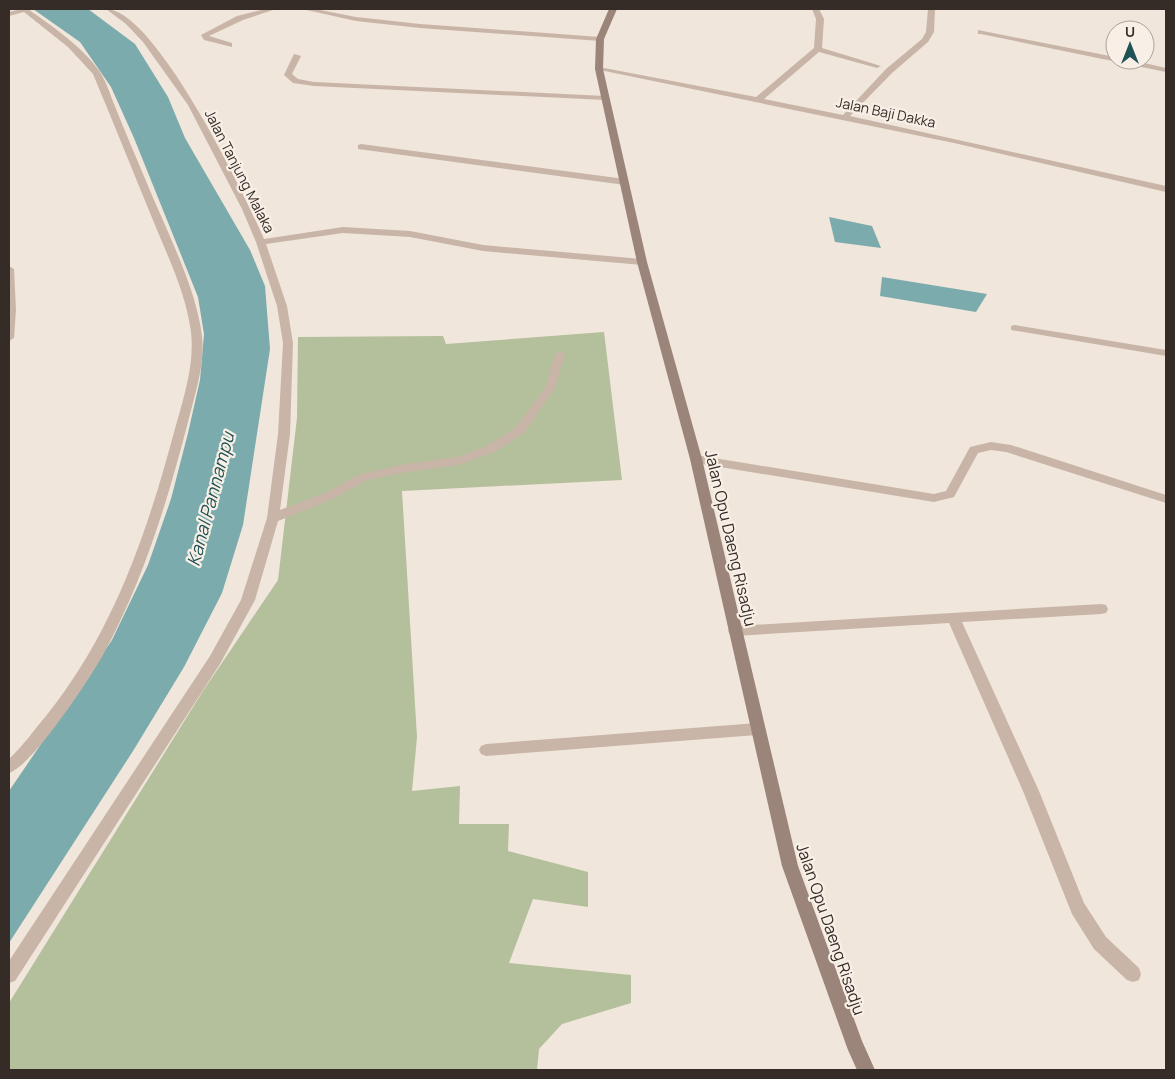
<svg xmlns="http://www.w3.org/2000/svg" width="1175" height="1079" font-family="Manrope,sans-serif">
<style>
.green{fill:#b4bf9b}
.water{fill:#7babac}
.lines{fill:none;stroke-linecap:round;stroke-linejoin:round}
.service{fill:#c8b5a7;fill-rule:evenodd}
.minor{fill:#c8b5a7;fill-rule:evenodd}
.secondary{fill:#9b8479;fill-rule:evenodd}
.labels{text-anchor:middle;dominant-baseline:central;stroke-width:4.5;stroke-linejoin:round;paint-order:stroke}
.far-street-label{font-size:14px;fill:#352b27;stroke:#f8f0e7}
.street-label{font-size:16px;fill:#352b27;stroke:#f8f0e7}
.water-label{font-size:18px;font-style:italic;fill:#1f5254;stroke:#f8f0e7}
</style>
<rect width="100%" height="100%" fill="#f0e6db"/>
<path class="green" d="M604,332l18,148 -220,11 15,246 -5,54 48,-5 -1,38h50l-1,27 80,21v35l-55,-8 -24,64 122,12v28l-69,21 -23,25 -2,21h-528v-67l194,-312 75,-111 19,-162 1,-81 145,-1 3,8z"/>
<g class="water">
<path d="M33,9h55l47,35 33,53 17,41 65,112 15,36 5,63 -27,176 -21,68 -38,74 -51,84 -124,192v-152l103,-151 36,-75 23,-66 17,-66 12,-53 4,-46 -6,-37 -64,-159 -23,-51 -31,-45z"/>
<path d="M829,217l43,9 9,22 -46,-6z"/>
<path d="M882,277l105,17 -11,18 -96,-16z"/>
</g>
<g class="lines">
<g class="service">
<path d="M978,30l137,27v3h16l35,8v4l-185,-38h-3z"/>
<path d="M294,54l7,2 -9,18 6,5 16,3 291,14 4,2 -4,2 -291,-14 -21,-3 -9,-8z"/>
<path d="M757,723l5,2 2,4 -2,4 -5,2 -271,21 -5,-2 -2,-4 2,-4 5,-2z"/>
</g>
<g class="minor">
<path d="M21,9h7c25,18 54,37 72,63 6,9 10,22 14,32 10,25 21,51 32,77 19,47 50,105 56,155 3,29 -7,58 -14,86 -21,81 -45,159 -85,233 -14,25 -70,110 -94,118v-14c14,-13 25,-29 37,-43 66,-82 100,-180 127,-280 9,-34 22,-69 18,-104 -5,-38 -22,-73 -36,-107 -21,-51 -41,-101 -62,-151l-25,-27 -44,-35 -15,4v-4z"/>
<path d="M106,9c49,0 139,186 158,230l79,-12 67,4 73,14 159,14 5,3 -5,3 -159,-14 -73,-14 -67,-4 -77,11 21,62 6,37 -3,91 -10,76 45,-17 35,-19 46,-10 51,-7 30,-11 29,-19 29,-39 10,-34 5,-3 5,3 -10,34 -31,45 -29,19 -36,13 -53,7 -39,8 -34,19 -55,22 -23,79 -35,64 -205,317 -6,2v-22l201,-305 31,-56 26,-82 11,-84 5,-91 -6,-37 -21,-64 -14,-33 -54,-104 -45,-63 -17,-18z"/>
<path d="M265,9h11l-33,11 -34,16 23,7v4l-28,-7 -3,-5 36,-19z"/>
<path d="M302,9h13l41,8 64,7 180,13 4,2 -4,2 -180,-13 -64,-7z"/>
<path d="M812,9h7l5,10 -2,29 59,18 -4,2 -58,-16 -55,47 79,16 43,-46 36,-30 4,-7 2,-23h7l-1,23 -6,10 -36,31 -42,43 316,70v6l-212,-49 -359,-74 4,-2 157,30 58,-49 2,-29z"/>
<path d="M361,144l264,35 4,3 -4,3 -267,-36v-4z"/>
<path d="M9,266l5,3 2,41 -2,28 -5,3z"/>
<path d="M1015,325l151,25v6l-155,-26v-4z"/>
<path d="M991,442l20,3 155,50v8l-160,-51 -15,-2 -13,3 -24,44 -20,5 -238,-39 -6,-4 6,-4 238,39 12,-3 24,-44z"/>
<path d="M1101,604l5,1 2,4 -2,4 -5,1 -139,8 77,169 45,112 22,34 33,31 2,6 -2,6 -6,2 -6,-2 -33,-31 -22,-35 -49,-123 -74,-168 -214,13 -5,-1 -2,-4 2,-4 5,-1z"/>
</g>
<path class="secondary" d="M609,9h8l-13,30 -1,30 44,193 55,197 96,407 64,175 13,29h-18l-9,-20 -66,-184 -92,-407 -53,-197 -42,-193 1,-30z"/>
</g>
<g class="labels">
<g class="far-street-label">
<text transform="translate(886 112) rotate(12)">Jalan Baji Dakka</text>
<text transform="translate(240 171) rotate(63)">Jalan Tanjung Malaka</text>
</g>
<g class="street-label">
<text transform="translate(731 538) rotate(77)">Jalan Opu Daeng Risadju</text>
<text transform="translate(831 929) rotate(71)">Jalan Opu Daeng Risadju</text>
</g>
<g class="water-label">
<text transform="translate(210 499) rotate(-75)">Kanal Pannampu</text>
</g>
</g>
<rect width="1175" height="1079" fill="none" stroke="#352b27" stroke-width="20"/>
<g transform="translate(1130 45)"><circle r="24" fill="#f8f0e7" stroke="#aaa19a"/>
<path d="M0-4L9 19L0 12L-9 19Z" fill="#1f5254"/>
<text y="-8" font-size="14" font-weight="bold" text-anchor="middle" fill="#352b27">U</text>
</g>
</svg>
